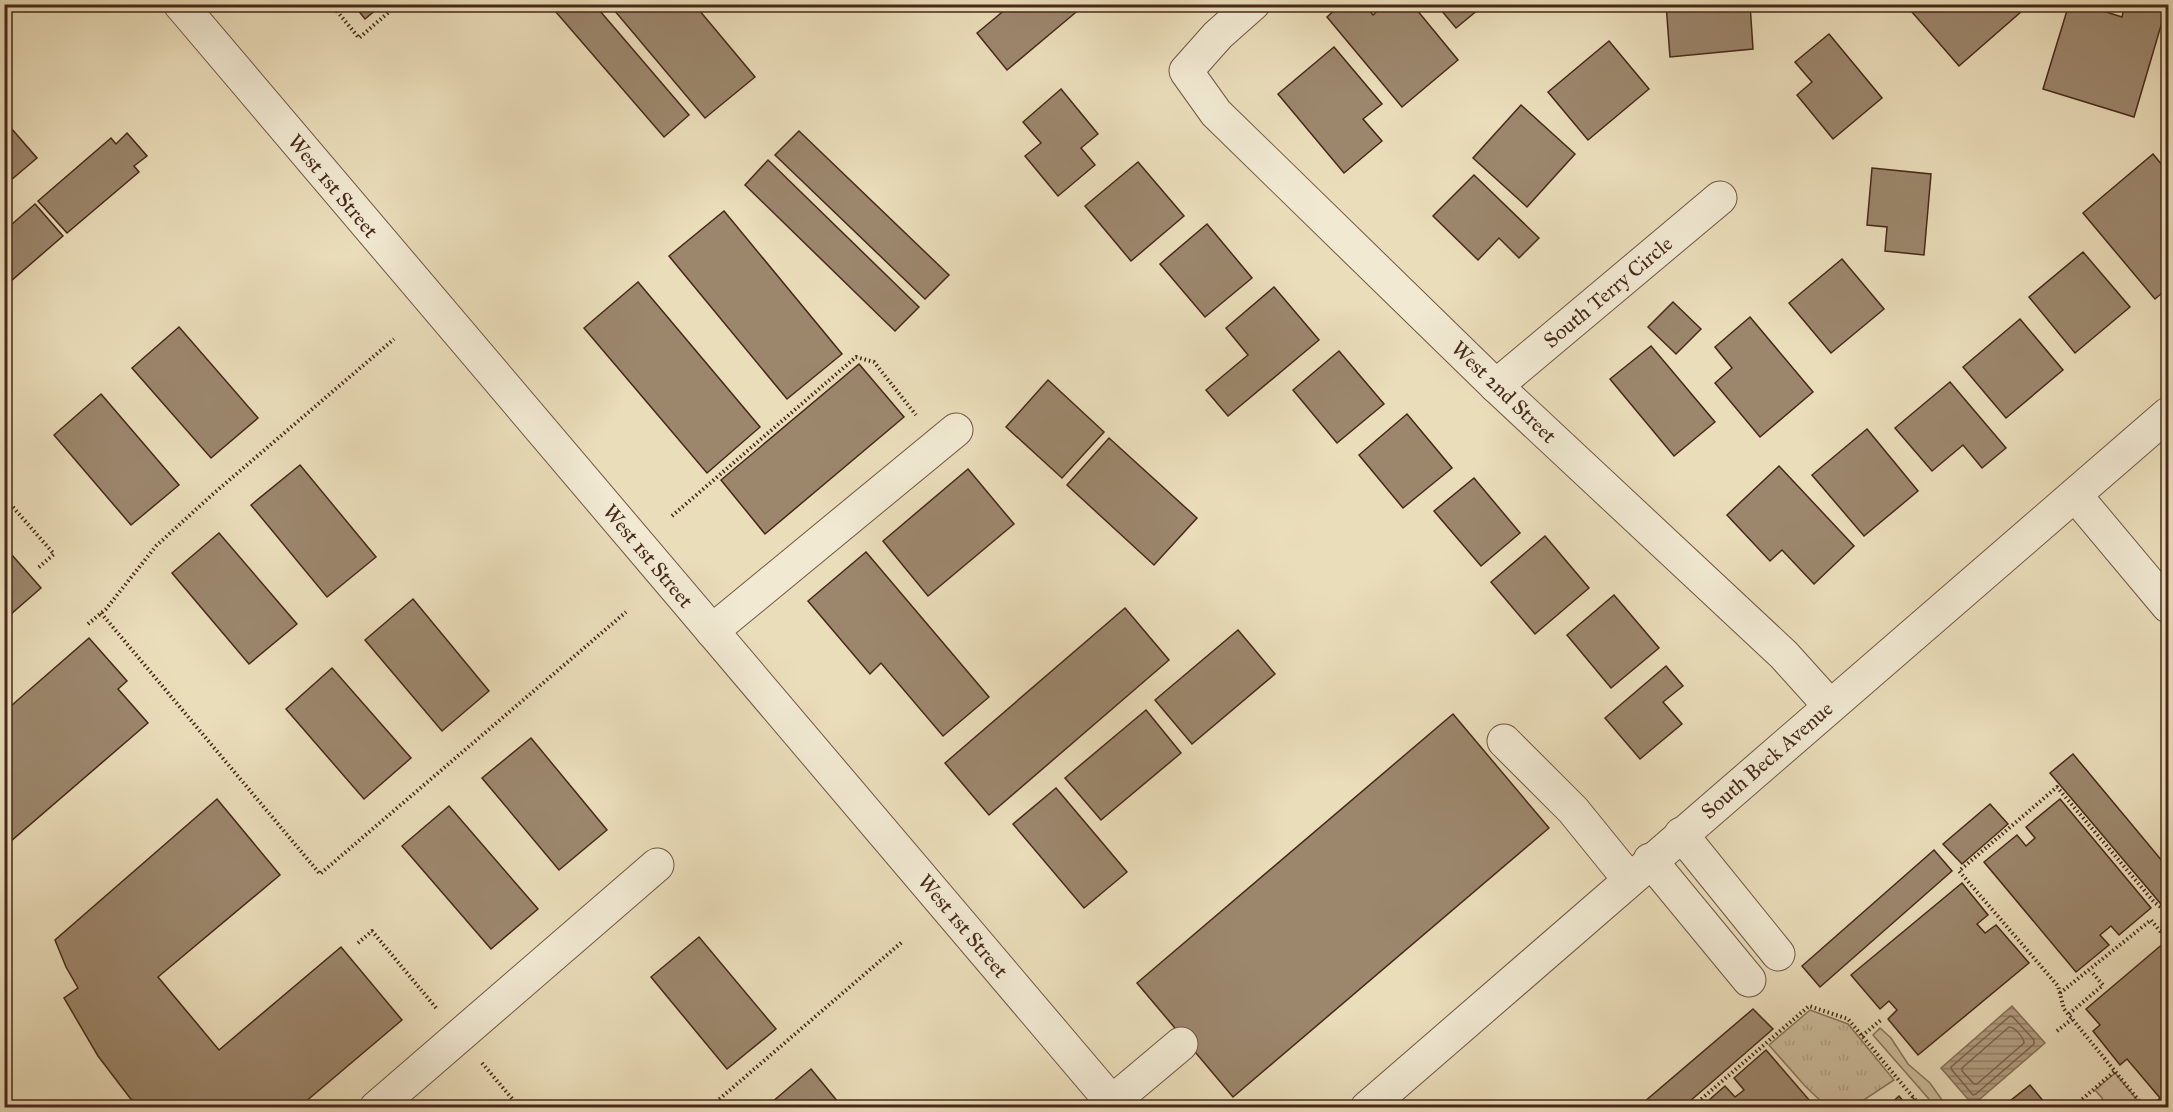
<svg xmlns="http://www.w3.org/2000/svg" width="2173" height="1112" font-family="'IM FELL Great Primer',serif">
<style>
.grass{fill:url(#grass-tufts);stroke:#8a745c;stroke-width:1.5}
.water{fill:url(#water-rules);stroke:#88705a;stroke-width:1.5}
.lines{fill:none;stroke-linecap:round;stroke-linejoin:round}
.shore{stroke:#7d644f;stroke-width:1.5}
.building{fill:#9c876d;stroke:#47291a;stroke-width:1.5}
.minor-casing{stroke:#705642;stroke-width:35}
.path{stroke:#47291a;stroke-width:4;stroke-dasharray:1.5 3;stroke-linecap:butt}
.minor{stroke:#f1e9d2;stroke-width:33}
.labels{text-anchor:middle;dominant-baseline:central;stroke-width:4.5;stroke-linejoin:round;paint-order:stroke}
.street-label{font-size:21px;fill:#47291a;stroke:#f1e9d2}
</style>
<defs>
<pattern id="grass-tufts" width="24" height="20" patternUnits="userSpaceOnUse" patternTransform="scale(1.5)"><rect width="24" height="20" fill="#cebe9f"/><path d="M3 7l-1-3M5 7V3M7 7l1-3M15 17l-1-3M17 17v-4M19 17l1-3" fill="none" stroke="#b2a388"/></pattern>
<pattern id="water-rules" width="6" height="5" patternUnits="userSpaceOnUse" patternTransform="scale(1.5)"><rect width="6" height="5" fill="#b3a084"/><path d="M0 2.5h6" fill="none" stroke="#93826b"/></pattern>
</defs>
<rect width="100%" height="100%" fill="#eaddba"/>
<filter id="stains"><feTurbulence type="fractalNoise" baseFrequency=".00333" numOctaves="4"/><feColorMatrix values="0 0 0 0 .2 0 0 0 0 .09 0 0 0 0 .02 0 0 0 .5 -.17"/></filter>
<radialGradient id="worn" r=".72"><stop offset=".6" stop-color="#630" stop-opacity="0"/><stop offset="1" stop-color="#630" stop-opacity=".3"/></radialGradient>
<g class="grass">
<path d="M1810,1010l38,14 46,56 -32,21 -5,6h-30l-22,-21 -36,-41z"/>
<path d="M1880,1028l11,10 17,26 22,19 17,24h-14l-5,-9 -55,-63z"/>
<path d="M2115,1073l28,34h-37l-4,-9 -7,-8z"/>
</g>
<path class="water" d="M2012,1006l33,37 -72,62 -32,-37z"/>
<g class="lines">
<g class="shore">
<path d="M2010,1016l3,1 21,23v4l-58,50 -3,1 -21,-25 -1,-3z"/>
<path d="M2009,1027c6,0 15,11 15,16l-47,41h-3l-12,-13v-3z"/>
</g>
</g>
<g class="building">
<path d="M353,4h30l-18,15z"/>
<path d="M549,4h45l95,111 -25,22z"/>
<path d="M609,4h85l61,73 -50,41z"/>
<path d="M1012,4h66l3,4 -74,62 -30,-37z"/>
<path d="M1341,4h23l9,11 12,-11h27l46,56 -56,47 -75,-90z"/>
<path d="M1436,4h49l-29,24z"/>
<path d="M1666,4h84l3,45 -83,8z"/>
<path d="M1905,4h125l-71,62z"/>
<path d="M2069,4h12l41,13 3,-13h16l24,8 -31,105 -91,-28z"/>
<path d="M1829,34l53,64 -49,41 -36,-44 15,-13 -17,-20z"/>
<path d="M1609,41l40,48 -61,51 -40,-48z"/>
<path d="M1334,47l48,57 -19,15 19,22 -38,32 -66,-79z"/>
<path d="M1061,89l37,45 -17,14 14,17 -37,31 -33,-40 16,-13 -18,-21z"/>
<path d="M1521,105l54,49 -48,53 -54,-49z"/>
<path d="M4,120l33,38 -33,28z"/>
<path d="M799,131l150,144 -24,24 -150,-144z"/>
<path d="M127,133l20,23 -13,10 5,6 -72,61 -29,-32 73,-63 5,6z"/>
<path d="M2153,154l15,18v116l-13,11 -72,-86z"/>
<path d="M768,160l151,147 -24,24 -150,-146z"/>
<path d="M1138,162l46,54 -53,45 -46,-55z"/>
<path d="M1872,168l59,6 -7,81 -39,-4 2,-24 -20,-2z"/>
<path d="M1474,175l65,63 -20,20 -20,-20 -21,22 -45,-44z"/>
<path d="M35,204l28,32 -59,51v-56z"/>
<path d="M724,211l118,143 -55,45 -118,-143z"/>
<path d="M1207,224l45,54 -47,39 -45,-53z"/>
<path d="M2083,252l47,55 -55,46 -46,-56z"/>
<path d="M1842,259l42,50 -53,44 -42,-50z"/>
<path d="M638,282l122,145 -53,46 -123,-145z"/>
<path d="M1274,287l45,53 -91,76 -22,-26 42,-35 -22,-27z"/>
<path d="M1673,302l28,27 -25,25 -28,-27z"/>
<path d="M1750,317l63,75 -53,45 -45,-54 17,-15 -17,-21z"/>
<path d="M2020,319l43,51 -57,48 -43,-51z"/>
<path d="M179,327l79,91 -47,40 -79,-90z"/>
<path d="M1651,346l64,76 -41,34 -64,-77z"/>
<path d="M1339,351l45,53 -47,39 -44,-53z"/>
<path d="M859,364l45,53 -139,117 -44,-54z"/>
<path d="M1048,380l56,52 -42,46 -56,-51z"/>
<path d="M1950,382l56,66 -24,20 -19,-23 -31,26 -37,-43z"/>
<path d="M101,394l78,91 -48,40 -77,-90z"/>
<path d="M1407,414l45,54 -49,40 -44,-53z"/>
<path d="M1867,429l51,62 -54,45 -52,-61z"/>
<path d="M1109,438l88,80 -43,47 -87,-80z"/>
<path d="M300,465l76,92 -49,40 -76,-92z"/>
<path d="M1779,466l75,80 -40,38 -32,-34 -12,11 -43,-46z"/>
<path d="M968,469l46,55 -86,72 -45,-55z"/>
<path d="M1474,478l46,55 -39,33 -47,-55z"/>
<path d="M219,533l78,91 -48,40 -77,-91z"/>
<path d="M1545,536l44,52 -54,46 -44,-52z"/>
<path d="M4,546l37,42 -37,32z"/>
<path d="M866,552l123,145 -46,39 -62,-73 -11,11 -62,-73z"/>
<path d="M1614,595l45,53 -48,40 -44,-53z"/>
<path d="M413,599l76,92 -47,40 -77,-91z"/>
<path d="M1125,608l44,52 -180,155 -44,-52z"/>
<path d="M1238,630l37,44 -83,70 -37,-44z"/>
<path d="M89,638l38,43 -9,8 30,34 -144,124v-135z"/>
<path d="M1666,666l17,20 -20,16 19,22 -42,35 -35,-41z"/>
<path d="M332,668l79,90 -47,41 -78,-90z"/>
<path d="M1146,710l35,43 -80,67 -36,-42z"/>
<path d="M1453,714l96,114 -316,269 -96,-114z"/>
<path d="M531,738l76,92 -48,40 -77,-92z"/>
<path d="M2073,754l95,114v41l-2,1 -116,-137z"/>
<path d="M1056,788l71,84 -43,36 -71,-84z"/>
<path d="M217,799l63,76 -122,102 61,73 122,-103 61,73 -104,88h-157l-11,-10 -32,-42 -34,-58 14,-10 -12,-21 -11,-27z"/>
<path d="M2060,799l91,109 -32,27 -8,-9 -11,9 9,10 -33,27 -92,-110 33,-27 9,11 9,-8 -9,-11z"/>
<path d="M1990,804l18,20 -46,40 -19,-20z"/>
<path d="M449,806l89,103 -47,40 -89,-103z"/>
<path d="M1934,850l18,21 -132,116 -18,-21z"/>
<path d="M1962,883l26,32 -11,9 8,9 11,-8 33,38 -111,92 -30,-36 9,-9 -8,-9 -9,8 -29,-34z"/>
<path d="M699,937l77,92 -49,40 -76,-92z"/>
<path d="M2165,942l3,4v162h-12l-3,-4 7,-6 -33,-39 -7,6 -27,-34 7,-6 -14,-16z"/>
<path d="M1753,1009l20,20 -91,79h-45z"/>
<path d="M1766,1050l50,58h-116l25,-22 10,11 9,-7 -10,-12z"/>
<path d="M811,1069l32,39h-78z"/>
<path d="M2030,1085l19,23h-42l-2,-3z"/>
<path d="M1899,1096l10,12h-23z"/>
</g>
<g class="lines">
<defs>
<g id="minor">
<path d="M180,4l937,1104"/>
<path d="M1253,4l-35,31 -32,36 30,42 280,273 288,269 46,51"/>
<path d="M1496,386l224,-188"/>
<path d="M2075,495l93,111"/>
<path d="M712,631l244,-201"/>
<path d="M1504,741l69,69 56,69"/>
<path d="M1681,834l97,120"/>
<path d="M1650,860l99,120"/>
<path d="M1112,1102l69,-58"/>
<path d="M376,1108l281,-243"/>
<path d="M1367,1108l801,-694"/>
</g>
</defs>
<use href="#minor" class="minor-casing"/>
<g class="path">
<path d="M331,4l28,34 39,-34"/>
<path d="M4,497l50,57 -16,14"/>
<path d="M672,516l184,-159 18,5 42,53"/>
<path d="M101,613l219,261 306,-262"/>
<path d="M88,624l18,-15 50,-63 57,-52 181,-155"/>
<path d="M358,943l14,-12 65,78"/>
<path d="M2060,993l91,-73 9,11h8"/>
<path d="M2069,1014l34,-29 -12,-14"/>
<path d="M2057,1031l15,-12"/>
<path d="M1862,1036l20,-17"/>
<path d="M482,1063l38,45"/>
<path d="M709,1108l193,-166"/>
<path d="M1691,1108l118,-102 39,13 74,89"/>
<path d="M1903,1108l11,-10"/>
<path d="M2072,1108l43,-37"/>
<path d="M2145,1108l-81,-99 -6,-23 -99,-115 98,-84 97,115 12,9 2,10"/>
</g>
<use href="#minor" class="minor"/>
</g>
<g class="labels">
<g class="street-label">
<text transform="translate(333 186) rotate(50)">West 1st Street</text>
<text transform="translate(1608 292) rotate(-40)">South Terry Circle</text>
<text transform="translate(1504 392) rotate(44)">West 2nd Street</text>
<text transform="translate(648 556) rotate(50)">West 1st Street</text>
<text transform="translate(1767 760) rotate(-41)">South Beck Avenue</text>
<text transform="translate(963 926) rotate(50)">West 1st Street</text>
</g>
</g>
<rect width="2173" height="1112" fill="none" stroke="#eaddba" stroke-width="24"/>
<rect x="6" y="6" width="2161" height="1100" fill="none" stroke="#47291a" stroke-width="3"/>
<rect x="12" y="12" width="2149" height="1088" fill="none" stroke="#47291a" stroke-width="1.5"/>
<rect width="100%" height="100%" filter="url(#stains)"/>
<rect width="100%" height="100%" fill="url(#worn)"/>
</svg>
